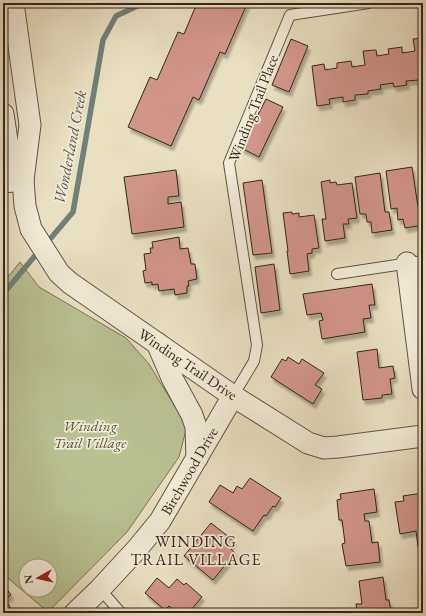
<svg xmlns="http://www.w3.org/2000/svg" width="426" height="616" font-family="'EB Garamond',serif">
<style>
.green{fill:#b9c191;stroke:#767456;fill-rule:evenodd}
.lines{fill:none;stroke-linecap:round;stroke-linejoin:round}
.stream{stroke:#70807a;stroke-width:5.5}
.building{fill:#d2958a;stroke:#33261c;filter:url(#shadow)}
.service-casing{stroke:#605445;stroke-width:12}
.minor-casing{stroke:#605445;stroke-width:23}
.service{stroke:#f1ebd7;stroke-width:10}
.minor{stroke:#f1ebd7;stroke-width:21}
.labels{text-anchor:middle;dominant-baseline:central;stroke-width:3.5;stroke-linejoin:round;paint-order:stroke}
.street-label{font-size:15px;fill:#33261c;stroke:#f1ebd7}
.park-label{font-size:15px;font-style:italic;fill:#544d39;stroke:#f1ebd7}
.water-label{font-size:16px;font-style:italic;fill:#52534b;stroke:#f1ebd7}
.neighbourhood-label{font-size:16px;letter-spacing:1px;fill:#33261c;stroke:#f1ebd7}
</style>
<defs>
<filter id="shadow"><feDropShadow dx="2.5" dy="4.5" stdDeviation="1" flood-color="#0004"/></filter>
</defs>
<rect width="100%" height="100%" fill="#e9e0c1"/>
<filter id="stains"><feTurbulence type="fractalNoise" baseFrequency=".005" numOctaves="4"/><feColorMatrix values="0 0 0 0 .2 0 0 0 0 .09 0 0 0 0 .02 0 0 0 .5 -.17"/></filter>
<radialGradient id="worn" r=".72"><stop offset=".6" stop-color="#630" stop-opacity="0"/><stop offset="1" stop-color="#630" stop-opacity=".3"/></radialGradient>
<path class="green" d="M20,262l19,25 87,51 23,26 38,62 -8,31 -52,75 -79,80 -45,-38v-291zM26,566h24v24h-24z"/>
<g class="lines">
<g class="stream">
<path d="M45,245l28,-33 30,-172 13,-24 28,-13"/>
<path d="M3,294l36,-43"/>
</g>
</g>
<g class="building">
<path d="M197,3l50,1 -22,50 -5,-2 -21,48 -6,-3 -22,49 -43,-19 22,-50 7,3 21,-48 6,2z"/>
<path d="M423,38v39h-4v3l-13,1 1,4 -13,2 -1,-4 -13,2 1,4 -13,2v3l-13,1v5l-12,2v-5l-14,2 1,5 -13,2 -5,-40 12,-2 1,6 12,-2v-5l14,-2 1,6 13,-2 -2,-14 13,-1 1,6 12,-2 -1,-5 14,-2v6l13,-2 -2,-12z"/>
<path d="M291,39l17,7 -19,46 -17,-7z"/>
<path d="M266,99l17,8 -24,50 -18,-9z"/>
<path d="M412,167l6,40h3l2,18 -18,3 -2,-9 -5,1 -1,-12 -6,1 -5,-38z"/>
<path d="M176,170l3,26 -11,1v7l13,-2 3,25 -52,7 -8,-57z"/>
<path d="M380,173l5,39h4l3,18 -20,3 -1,-11h-4l-1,-8h-6l-5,-37z"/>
<path d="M262,180l10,73 -19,2 -10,-72z"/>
<path d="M330,180v3l6,-1 1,3 15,-2 5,35 -9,1 1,5h-6l2,14 -20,3 -3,-22h4l-5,-37z"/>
<path d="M292,212v2l7,-1v4l15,-2 5,33 -7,1v4l-5,1 2,17 -19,3 -3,-23h1l-5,-38z"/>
<path d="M179,237l1,12 8,-1 3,16h4l2,15 -9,2 1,5h-2v7l-12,2 -1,-6 -15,2 -1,-7 -6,1v-3l-7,1 -2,-12 3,-1 -2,-16 7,-1 -1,-5h3l-1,-6z"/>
<path d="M274,264l6,46 -19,3 -6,-46z"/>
<path d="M372,284l3,21h-6l2,13 -8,1 2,13 -43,7 -3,-18 4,-1 -2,-7 -14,2 -4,-21z"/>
<path d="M377,349l2,19 14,-2 2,12 -5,1 2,15 -10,1v3l-19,2 -6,-48z"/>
<path d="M288,357l11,7 3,-5 22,14 -9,12 7,4 -9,15 -42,-27 11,-18 4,2z"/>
<path d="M250,478l31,20 -6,9 -2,-1 -7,10 -2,-1 -11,16 -44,-29 11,-17 13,8 4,-7 5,3z"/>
<path d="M374,489l3,23 -13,2 1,7h4l3,22 6,-1 2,20 -34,4 -4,-22 3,-1 -3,-23h-3l-2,-20 4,-1 -1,-5z"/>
<path d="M423,493v53l-5,1 -2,-16 -16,3 -5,-32 9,-1 -1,-5z"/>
<path d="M211,523l23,18 -5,6 6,6 -22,27 -29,-24z"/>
<path d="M383,577l3,23h3l2,13h-34l-1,-9h6l-3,-23z"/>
<path d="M157,578l12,10 8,-9 7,6 2,-2 16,14 -14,16h-11l-8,-7 -4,4 -20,-17z"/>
<path d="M3,584l8,11 -6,4 6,10 -3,1 2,3h-7z"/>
</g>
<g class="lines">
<defs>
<g id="service">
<path d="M337,274l86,-13"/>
<path d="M233,396l21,-35 3,-16 -28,-182 61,-148 79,-12"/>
<path d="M100,589l21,24"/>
</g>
<g id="minor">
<path d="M13,3l17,122 -7,55 2,26 6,23 28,44 11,10 163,113 75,47 16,5 14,-1 85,-11"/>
<path d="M3,114l5,33 15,33"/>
<path d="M3,182l20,-2"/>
<path d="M407,263l16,126"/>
<path d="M157,343l16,37 19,35 4,12 1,31"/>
<path d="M75,613l25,-24 37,-40 23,-28 73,-125"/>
</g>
</defs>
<use href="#service" class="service-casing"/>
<use href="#minor" class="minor-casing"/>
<use href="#service" class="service"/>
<use href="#minor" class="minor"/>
</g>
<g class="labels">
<g class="street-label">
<text transform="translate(253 108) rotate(-69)">Winding Trail Place</text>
<text transform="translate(188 364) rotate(34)">Winding Trail Drive</text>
<text transform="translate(189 471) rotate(-60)">Birchwood Drive</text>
</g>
<g class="park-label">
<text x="90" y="425">Winding<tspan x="90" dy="17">Trail Village</tspan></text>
</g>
<g class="water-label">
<text transform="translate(70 147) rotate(-79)">Wonderland Creek</text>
</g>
<g class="neighbourhood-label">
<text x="196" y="541">WINDING<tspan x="196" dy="18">TRAIL VILLAGE</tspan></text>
</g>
</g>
<rect width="426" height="616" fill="none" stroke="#e9e0c1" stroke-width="16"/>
<rect x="4" y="4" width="418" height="608" fill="none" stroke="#33261c" stroke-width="2"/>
<rect x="8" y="8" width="410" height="600" fill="none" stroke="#33261c"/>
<g transform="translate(38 578) rotate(262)"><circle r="19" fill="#f1ebd7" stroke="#a59c8c"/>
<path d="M0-3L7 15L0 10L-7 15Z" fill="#8f2418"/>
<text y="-6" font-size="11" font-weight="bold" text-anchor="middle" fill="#33261c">N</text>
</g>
<rect width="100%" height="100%" filter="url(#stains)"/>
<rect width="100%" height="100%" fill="url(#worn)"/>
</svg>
